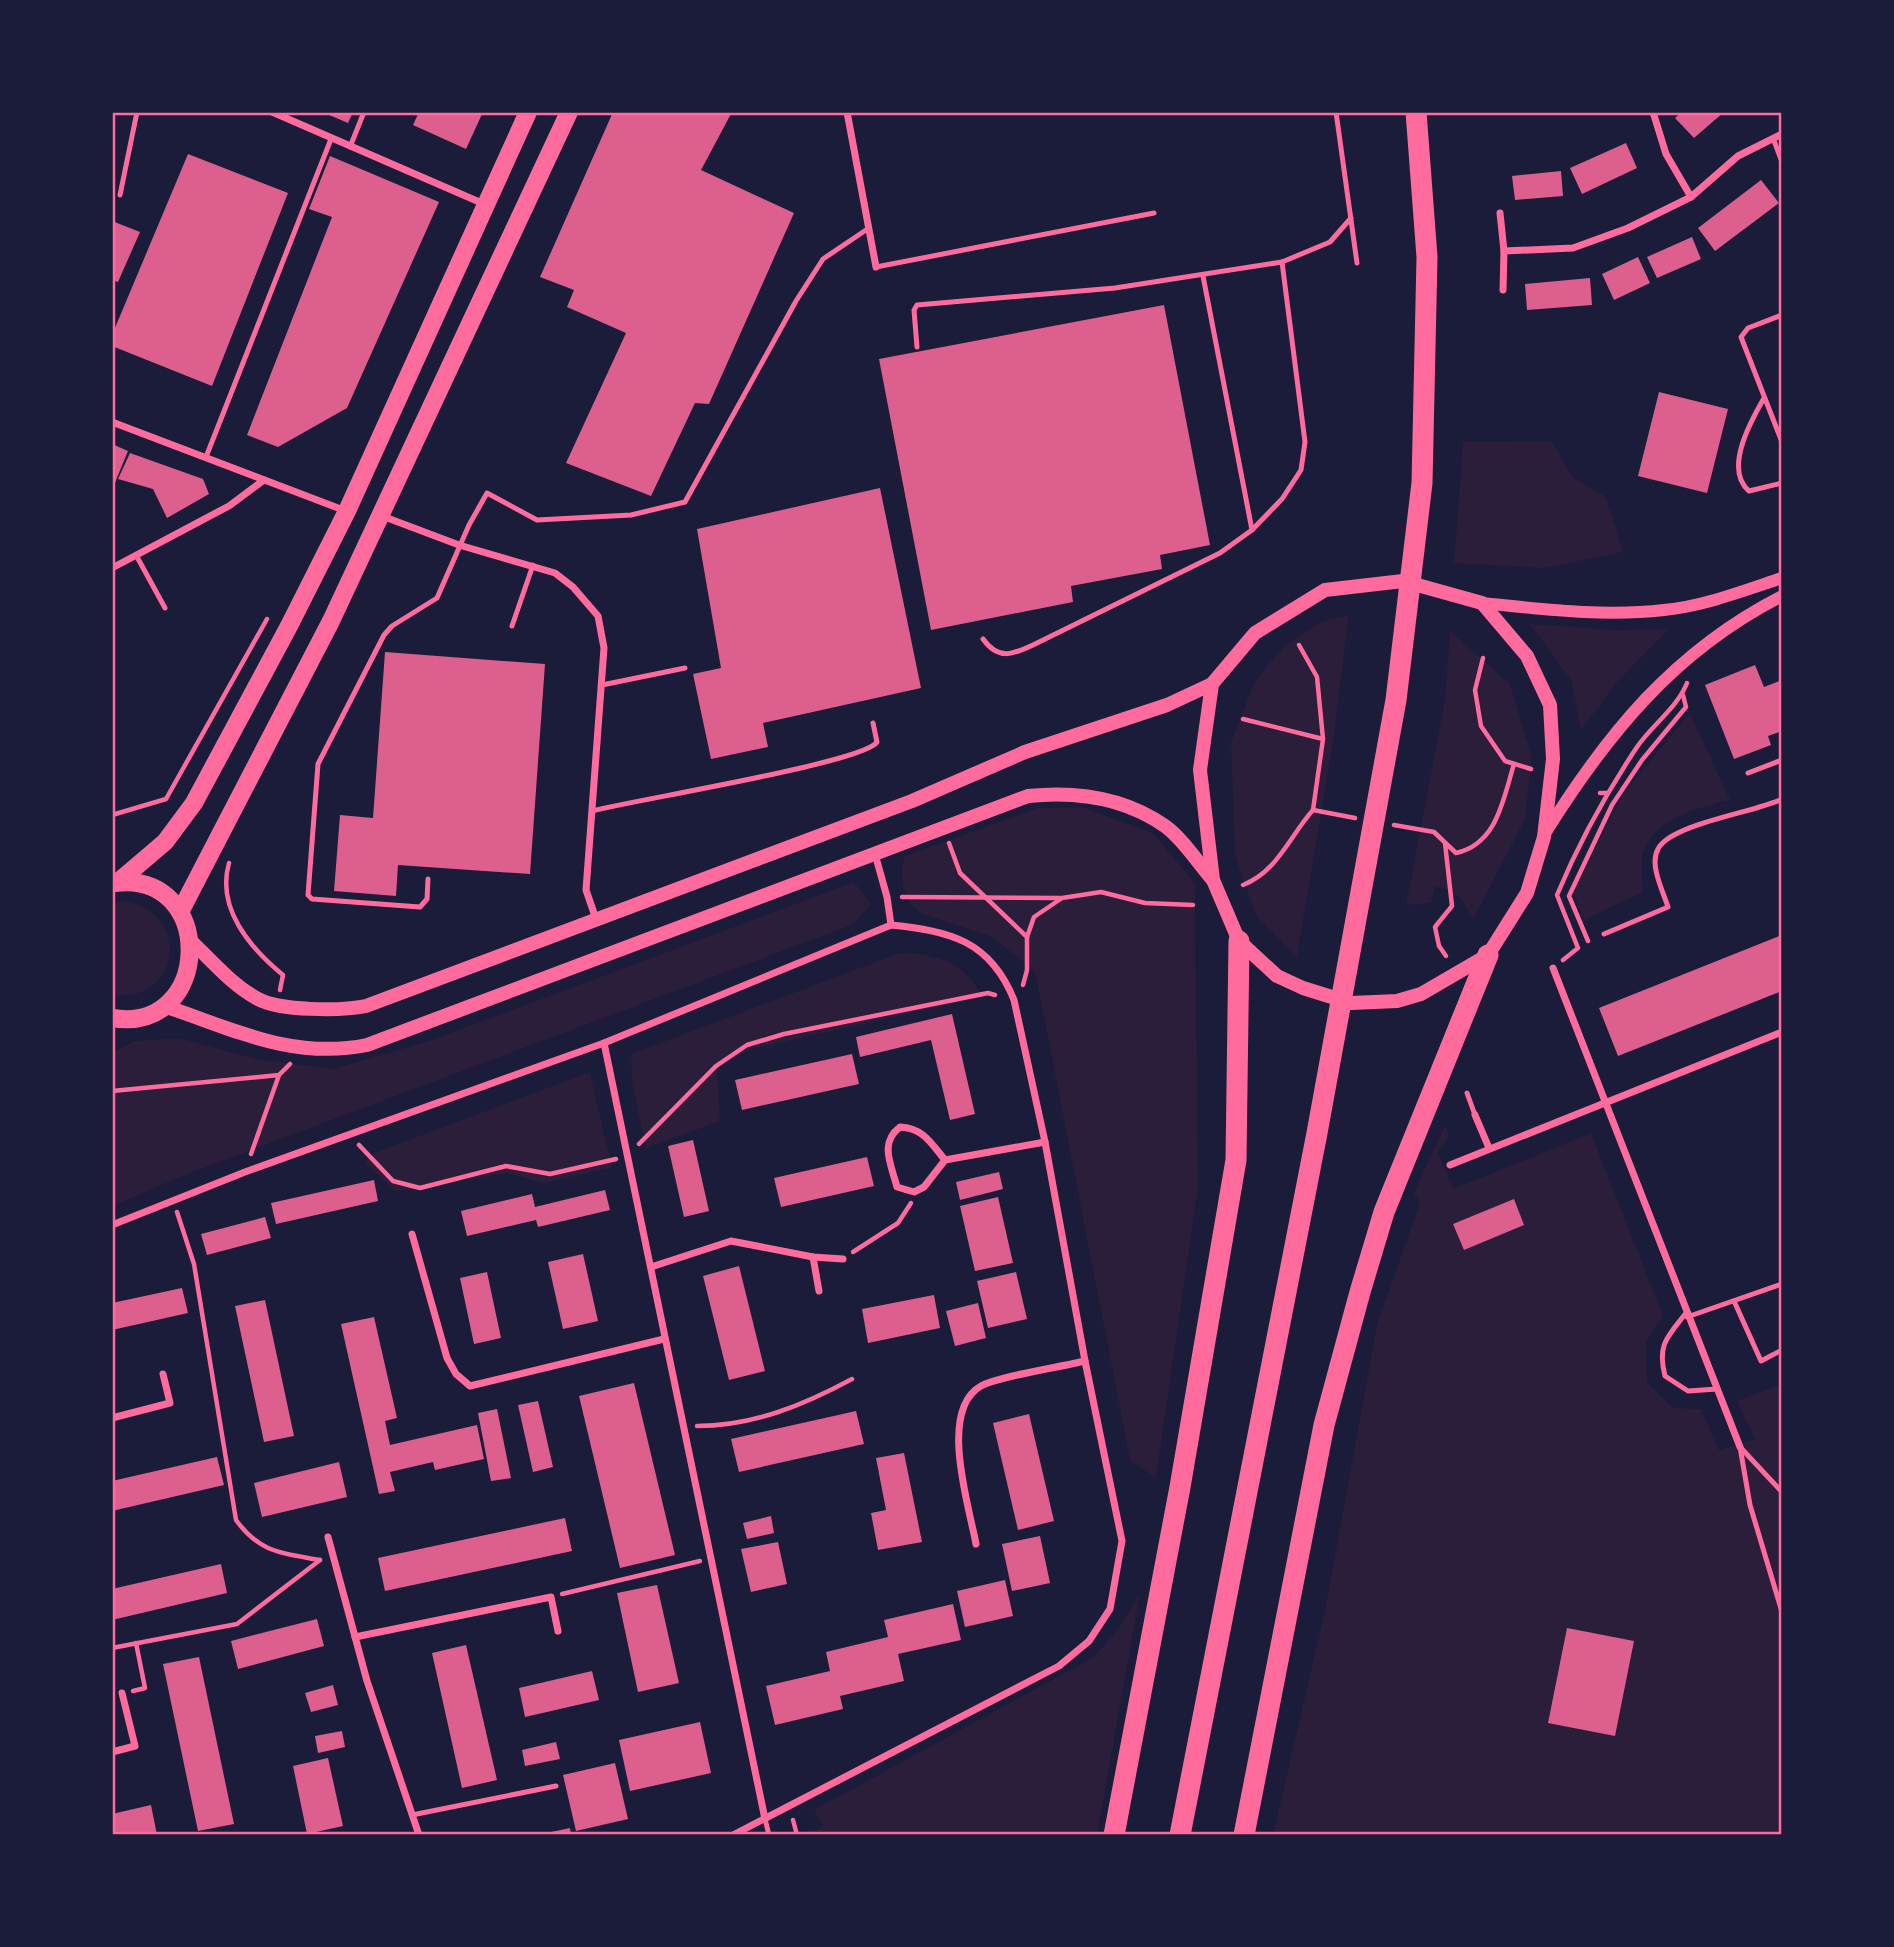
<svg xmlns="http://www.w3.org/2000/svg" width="1894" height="1947" font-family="Merriweather,serif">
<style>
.green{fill:#2a1e3b}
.building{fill:#dd5f8e}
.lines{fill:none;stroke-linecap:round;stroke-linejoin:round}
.path{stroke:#ff6b9d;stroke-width:4.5}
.service{stroke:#ff6b9d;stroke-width:5}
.minor{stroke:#ff6b9d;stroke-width:7}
.tertiary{stroke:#ff6b9d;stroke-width:12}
.secondary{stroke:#ff6b9d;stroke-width:14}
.primary{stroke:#ff6b9d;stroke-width:18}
.motorway{stroke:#ff6b9d;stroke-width:21}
.neatline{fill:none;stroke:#ff6b9d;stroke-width:2.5}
</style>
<rect width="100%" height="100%" fill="#1b1b3a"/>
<g class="green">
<path d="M1551,441l22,37 33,19 17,55 -79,16 -90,-5 9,-121z"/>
<path d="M1349,615l-16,128 -36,213 -41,-40 -21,-61 -4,-113 24,-61 29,-35 38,-25z"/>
<path d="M1530,624l85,6 54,-1 -52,53 -36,48 -10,-50z"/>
<path d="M1450,631l60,53 22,74 -7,61 -52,101c-10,-20 -15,-29 -38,-34l-4,17 -25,2 39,-206z"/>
<path d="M1690,713l40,87c-31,8 -75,17 -87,53 -3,11 0,28 0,39l-59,28 -11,-28 51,-99z"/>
<path d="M1082,807l71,26 42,50 3,305 -42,290 -26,-18 -95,-489 -43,-34 -72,-24c-18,-14 -22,-37 -15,-57l133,-48z"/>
<path d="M854,882l17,22 -17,20 -664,249 -78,33v-153l23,-12 44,-3 77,21 77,10 96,-28z"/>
<path d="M123,901c71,11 57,103 -11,94v-92z"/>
<path d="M913,953c38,7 50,11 70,44l-235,53 -31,19 3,52 -74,27 -14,-65 -1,-29 266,-100z"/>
<path d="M590,1072l22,96 -69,15 -36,-10 -111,18 -31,-28 9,-10z"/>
<path d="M1445,1125l4,10 -11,18 15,36 138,-56 72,183 -17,25 1,41 26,26 28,1 18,41 36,-11 -18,-38 45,-17v451h-509l52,-225 52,-285 43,-122 -6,-10z"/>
<path d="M1140,1593l-43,242h-290l16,-9 -9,-16 280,-153 26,-30z"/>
</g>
<g class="building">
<path d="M322,112h31l-5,11z"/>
<path d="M419,112h64l-17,37 -53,-24z"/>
<path d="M613,112h119l-31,58 93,43 -85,191 -14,-1 -44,93 -85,-33 60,-130 -59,-26 7,-17 -34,-13z"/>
<path d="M1682,112h42l-30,26 -19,-20z"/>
<path d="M1626,143l11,25 -55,26 -12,-26z"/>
<path d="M188,154l100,39 -76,193 -100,-40v-11z"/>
<path d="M330,156l109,46 -92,206 -69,39 -31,-12 85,-218 -23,-8z"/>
<path d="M1561,171l2,25 -48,4 -3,-24z"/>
<path d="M1761,180l18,23 -64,48 -17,-23z"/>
<path d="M112,221l28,11 -22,50 -6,-2z"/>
<path d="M1692,237l9,22 -44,19 -10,-21z"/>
<path d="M1638,257l12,26 -36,17 -12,-26z"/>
<path d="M1590,278l2,27 -65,5 -2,-26z"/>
<path d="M1164,305l46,240 -50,10 2,14 -91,17 2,16 -142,28 -52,-271z"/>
<path d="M1659,392l69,17 -21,84 -69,-17z"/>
<path d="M112,444l16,7 -16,39z"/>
<path d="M130,453l73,26 6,15 -42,24 -14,-29 -35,-10z"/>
<path d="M880,488l41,200 -158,35 5,24 -57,12 -18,-85 28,-6 -24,-139z"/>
<path d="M385,652l160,12 -15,210 -132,-9 -2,31 -62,-5 6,-76 33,3z"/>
<path d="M1755,665l9,22 18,-7v51l-14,5 3,9 -37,14 -29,-74z"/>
<path d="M1782,935v56l-164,65 -19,-48z"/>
<path d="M952,1014l23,100 -25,6 -19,-80 -71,17 -4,-20z"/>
<path d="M852,1054l7,30 -117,26 -7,-30z"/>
<path d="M693,1140l16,71 -25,6 -16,-71z"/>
<path d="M867,1157l7,29 -93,21 -7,-29z"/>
<path d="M999,1172l4,17 -43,11 -4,-18z"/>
<path d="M374,1180l4,21 -102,23 -5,-21z"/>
<path d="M605,1190l5,20 -72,17 -2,-7 -69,16 -6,-25 71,-17 3,13z"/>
<path d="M998,1197l15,66 -38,8 -15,-65z"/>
<path d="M1514,1199l10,26 -60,25 -11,-26z"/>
<path d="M265,1217l6,21 -64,17 -6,-21z"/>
<path d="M583,1254l15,67 -35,8 -15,-67z"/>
<path d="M739,1266l26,105 -36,9 -26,-104z"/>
<path d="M487,1272l14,66 -27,6 -14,-66z"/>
<path d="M1016,1272l11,47 -39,9 -11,-47z"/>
<path d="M182,1288l6,25 -76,17v-27z"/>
<path d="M934,1295l6,33 -72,15 -6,-34z"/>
<path d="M265,1300l29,136 -30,6 -29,-136z"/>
<path d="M978,1303l8,35 -31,8 -9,-35z"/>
<path d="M374,1317l23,101 -12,3 5,24 87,-20 7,34 -49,11 -2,-8 -43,10 5,19 -16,3 -38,-170z"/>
<path d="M634,1383l41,172 -55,13 -41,-172z"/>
<path d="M538,1401l15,66 -20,5 -15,-67z"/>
<path d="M497,1409l14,69 -20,3 -13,-68z"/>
<path d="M856,1411l8,33 -125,28 -8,-33z"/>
<path d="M1029,1414l25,107 -36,9 -25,-107z"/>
<path d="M904,1453l18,89 -44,8 -7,-37 15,-3 -10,-52z"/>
<path d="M217,1457l7,28 -112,26v-30z"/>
<path d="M339,1462l8,35 -85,20 -8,-34z"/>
<path d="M771,1516l3,17 -27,6 -4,-16z"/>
<path d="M565,1518l7,33 -187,40 -7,-33z"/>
<path d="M1040,1536l10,47 -38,8 -10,-47z"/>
<path d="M778,1542l9,42 -36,8 -10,-43z"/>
<path d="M221,1564l6,29 -115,27v-31z"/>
<path d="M1005,1580l8,36 -48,11 -8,-36z"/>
<path d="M657,1585l22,98 -41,9 -21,-99z"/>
<path d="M953,1604l8,36 -63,14 6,27 -64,15 3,13 -68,16 -9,-39 64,-15 -4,-19 62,-15 -4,-17z"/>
<path d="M317,1619l7,27 -86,23 -7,-28z"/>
<path d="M1567,1628l67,13 -19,95 -67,-13z"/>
<path d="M466,1645l31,135 -35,8 -30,-135z"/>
<path d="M199,1657l35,167 -36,7 -35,-167z"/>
<path d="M592,1671l7,29 -74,17 -6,-29z"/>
<path d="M333,1685l5,20 -27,7 -6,-19z"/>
<path d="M700,1722l11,51 -81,18 -11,-51z"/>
<path d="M342,1731l3,16 -27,6 -3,-17z"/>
<path d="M556,1742l4,17 -35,7 -3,-16z"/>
<path d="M328,1758l15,68 -36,8 -14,-68z"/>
<path d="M615,1763l13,56 -52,12 -13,-56z"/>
<path d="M151,1805l6,30h-45v-21z"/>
<path d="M570,1828l1,7h-29v-1z"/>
</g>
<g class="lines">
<g class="path">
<path d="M1299,645l18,32 6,62"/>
<path d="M1483,658l-8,32 6,36 24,35 26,8"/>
<path d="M1243,719l80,20 -10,71"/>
<path d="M1600,793h7"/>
<path d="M112,815l54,-16 101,-180"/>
<path d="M1394,825l40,7 22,21c41,-9 47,-53 58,-89"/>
<path d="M949,843l11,30 67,64"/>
<path d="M1445,843l7,63 -17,21 4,19 7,10"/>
<path d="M229,863c-13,45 21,85 54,112l-3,15"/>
<path d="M1243,885c35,-14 46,-48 70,-75l42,8"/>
<path d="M902,897l159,1"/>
<path d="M1588,941l-19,-45 43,-91 30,-45 44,-53 -3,-12"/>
<path d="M1563,960l15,-12 -21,-53c22,-53 48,-100 80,-148 15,-22 40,-39 50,-64"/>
<path d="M1023,985l4,-15v-33l7,-20 28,-19 39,-6 44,11 48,2"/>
<path d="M112,1091l167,-16"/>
<path d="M639,1144l77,-78 31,-21 37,-11 204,-41 7,2"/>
<path d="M359,1145l34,36 27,7 86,-22 44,8 66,-15"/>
<path d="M251,1154l28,-79 11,-11"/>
<path d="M177,1212l17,52 42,256c24,33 45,33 84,40"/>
<path d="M853,1252l45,-29 13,-20"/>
<path d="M697,1426c56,0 107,-21 155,-47"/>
<path d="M562,1594l138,-33"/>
<path d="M112,1648l125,-24 83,-64"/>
<path d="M133,1691l12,-3 -9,-45"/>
<path d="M793,1820l4,15"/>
</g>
<g class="service">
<path d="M1336,112l21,151"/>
<path d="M1773,138l9,24"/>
<path d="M350,147l14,-35"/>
<path d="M120,195l17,-83"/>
<path d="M876,267l278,-54"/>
<path d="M1203,276l49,254"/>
<path d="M1782,315l-34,13 -7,9 41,105"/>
<path d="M917,347l-3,-37 3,-5 198,-17 167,-26 48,-20 21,-24"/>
<path d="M1764,398c-12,21 -41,71 -15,93l33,-8"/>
<path d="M206,457l125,-318"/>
<path d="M136,555l29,53"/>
<path d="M512,626l21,-61"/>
<path d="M983,639c15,21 29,16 50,6l187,-92 32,-23 30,-31 19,-29 4,-28 -23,-180"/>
<path d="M602,685l83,-17"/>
<path d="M1748,773l34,-13"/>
<path d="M592,811c41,-11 271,-48 285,-69l-4,-19"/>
<path d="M428,879l-1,20 -7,8 -108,-8 -4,-4 10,-131 66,-129 8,-9 45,-28 32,-73 18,-32 50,27 94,-5 54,-13 111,-201 27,-42 46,-31"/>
<path d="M1604,934l64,-27c-5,-16 -19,-42 -10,-58 12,-25 98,-37 124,-50"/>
<path d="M1467,1093l8,22"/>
<path d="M1734,1301l27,60 21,-11"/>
<path d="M1686,1313c-19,24 -29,32 -21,63l23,15 29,-2"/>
<path d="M1687,1317l95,-33"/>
<path d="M1740,1447l10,58 32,107"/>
<path d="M1740,1447l42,45"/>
<path d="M412,1815l144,-29"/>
<path d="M765,1819l4,16"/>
</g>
<g class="minor">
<path d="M272,112l212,92"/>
<path d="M847,112l29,155"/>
<path d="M1653,112l13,42 25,43"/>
<path d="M1500,213l4,38 -1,39"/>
<path d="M1504,251l69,-3 55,-20 63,-31 47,-41 44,-22"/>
<path d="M112,422l234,89"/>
<path d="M382,516l77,29 96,28 18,14 25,29 6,32 -18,242 10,29"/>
<path d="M112,568l117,-62 35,-26"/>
<path d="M875,854l12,43 4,28"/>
<path d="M1553,968l187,479"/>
<path d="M604,1043l161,776"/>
<path d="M1475,1115l14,33"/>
<path d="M900,1127c23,1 31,16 45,33l-21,27 -10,5 -17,-5c-6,-23 -18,-44 3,-60z"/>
<path d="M945,1160l100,-18"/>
<path d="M1450,1165l332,-133"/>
<path d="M112,1225l133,-53 359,-129 287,-118c58,6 99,15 123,75l31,142 40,219 37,180 -12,68 -21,32 -30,25 -326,169"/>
<path d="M412,1234l35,124 9,16 14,12 194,-47"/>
<path d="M813,1257l6,34"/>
<path d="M651,1267l80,-26 82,16 30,2"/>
<path d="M112,1418l58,-15 -7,-29"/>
<path d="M328,1537l39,144 52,154"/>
<path d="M976,1544c-7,-38 -38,-134 5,-158 18,-10 80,-19 104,-25"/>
<path d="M355,1637l196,-40 7,34"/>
<path d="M112,1752l23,-6 -13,-53"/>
</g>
<g class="tertiary">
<path d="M1482,603c61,6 121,14 182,7 40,-4 79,-19 118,-32"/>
<path d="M1544,835c63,-101 130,-184 238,-239"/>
</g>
<g class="secondary">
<path d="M1403,581l79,22 45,53 23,49 3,54 -9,78 -17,56 -39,62 -67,39 -24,7 -46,2 -48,-15 -26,-12 -38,-35 -26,-61 -13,-110 12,-86 43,-51 70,-43z"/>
<path d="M191,941c21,20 41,44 67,58 22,12 83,12 108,7l546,-205 113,-49 142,-47 45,-21"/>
<path d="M164,1006c69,23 128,54 203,39l661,-249c48,-5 97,2 137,30 18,13 33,37 48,54"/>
</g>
<g class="primary">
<path d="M118,882l47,-40 29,-39 95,-177 58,-115 181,-399"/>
<path d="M180,912l151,-291 238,-509"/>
<path d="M112,1018c101,17 105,-148 3,-135"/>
</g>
<g class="motorway">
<path d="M1114,1835l66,-348 56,-327 3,-219"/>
<path d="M1180,1835l137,-702 79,-433 26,-217 5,-226 -11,-145"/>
<path d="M1244,1835l80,-410 36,-133 24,-80 104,-257"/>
</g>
</g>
<rect width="1894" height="1947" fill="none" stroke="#1b1b3a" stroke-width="228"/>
<rect x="114" y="114" width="1666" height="1719" class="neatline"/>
</svg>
